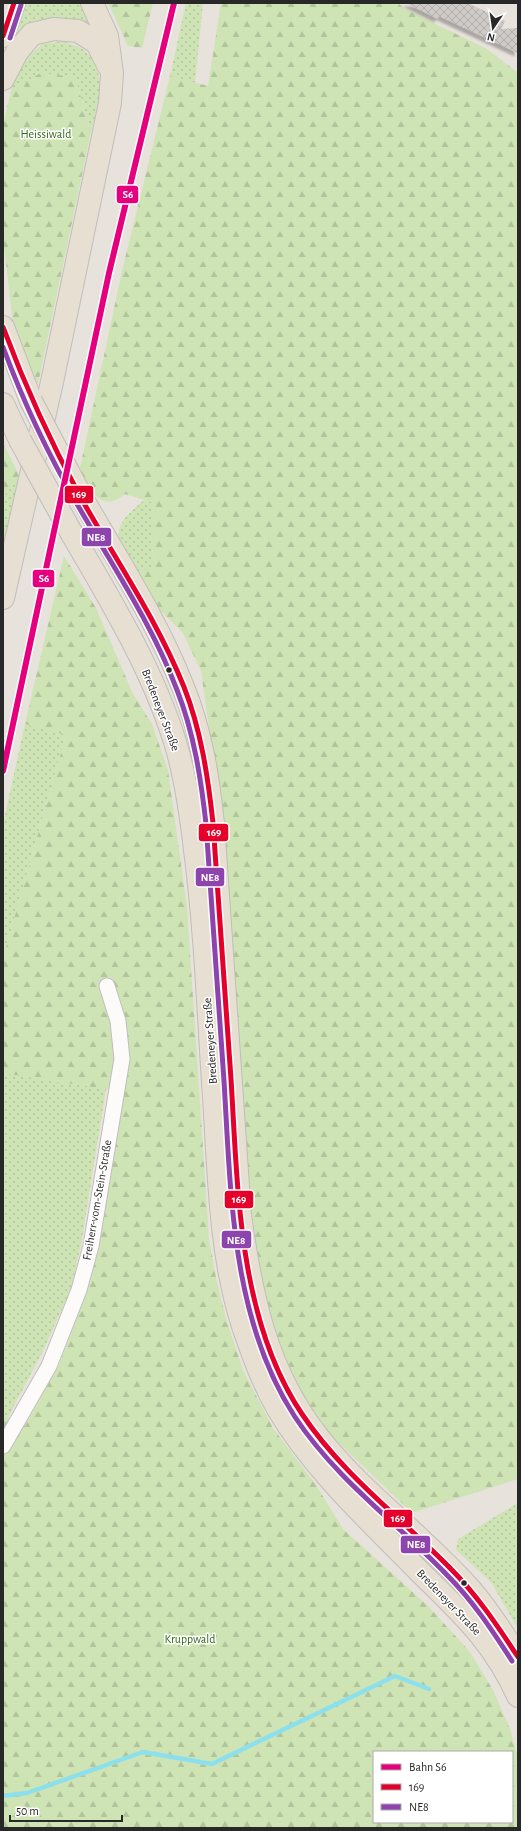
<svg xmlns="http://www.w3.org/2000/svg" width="521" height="1831" font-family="'Alegreya Sans',sans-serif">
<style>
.green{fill:url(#green-dots)}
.forest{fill:url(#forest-firs);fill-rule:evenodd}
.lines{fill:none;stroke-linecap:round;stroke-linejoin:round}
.stream{stroke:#8ce0ed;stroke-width:4.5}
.building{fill:url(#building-cross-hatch);filter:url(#shadow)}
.minor-casing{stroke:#c0bfbf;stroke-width:17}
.primary-casing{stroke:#c0bdbc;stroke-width:24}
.minor{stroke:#fcfbfa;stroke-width:15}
.primary{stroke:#e7dfd1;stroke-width:22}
.primary-bridge-casing{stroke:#c0bdbc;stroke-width:24;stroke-linecap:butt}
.primary-bridge{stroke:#e7dfd1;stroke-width:22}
.bus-1-casing{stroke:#fff;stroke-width:8}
.bus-2-casing{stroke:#fff;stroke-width:8}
.bus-1{stroke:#e4002b;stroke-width:5}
.bus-2{stroke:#8e44ad;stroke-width:5}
.rail-1-casing{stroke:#fff;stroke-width:9}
.rail-1{stroke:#e6007e;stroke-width:6}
.bus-dot{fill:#282828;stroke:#fff;stroke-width:1.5}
.labels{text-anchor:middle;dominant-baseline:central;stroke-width:3;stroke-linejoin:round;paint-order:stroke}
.park-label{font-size:12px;fill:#306816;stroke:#fff}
.street-label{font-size:12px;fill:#282828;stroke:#fff}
.line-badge{stroke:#fff;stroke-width:1.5}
.badge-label{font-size:11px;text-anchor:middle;font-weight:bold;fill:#fff}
</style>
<defs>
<pattern id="green-dots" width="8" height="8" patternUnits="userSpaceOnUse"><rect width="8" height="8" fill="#cee4b4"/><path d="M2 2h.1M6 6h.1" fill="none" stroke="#b1c49b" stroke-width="1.8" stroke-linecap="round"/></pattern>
<pattern id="forest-firs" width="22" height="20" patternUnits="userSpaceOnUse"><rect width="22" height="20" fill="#cee4b4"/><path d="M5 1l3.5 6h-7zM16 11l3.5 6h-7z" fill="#b1c49b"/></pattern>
<pattern id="building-cross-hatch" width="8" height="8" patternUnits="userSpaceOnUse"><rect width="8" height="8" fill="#cecac7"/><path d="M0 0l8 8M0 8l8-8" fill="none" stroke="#b1aeab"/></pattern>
<filter id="shadow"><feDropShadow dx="-3.5" dy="3.5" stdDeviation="1" flood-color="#0004"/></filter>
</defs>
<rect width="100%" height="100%" fill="#e8e2dd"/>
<g class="green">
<path d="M25,3h58l13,32 -86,11z"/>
<path d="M186,3h17l-8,80 -25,-7z"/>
<path d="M63,41c6,3 17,5 22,10 24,22 13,55 6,81l-16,-55 -64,12 15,-30 16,-15z"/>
<path d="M19,475l-10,55 -6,20v-52z"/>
<path d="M144,500l7,2v33l3,32 -19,7c-8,-15 -24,-37 -12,-53 5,-8 14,-14 21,-21z"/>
<path d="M25,724l41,10 -63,224v-134z"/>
<path d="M3,1073l103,16 -25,156 -10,44 -28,62 -35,66 -5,-3z"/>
<path d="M518,1503v126l-27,-47 -35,-32 2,-11z"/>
</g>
<g class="forest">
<path d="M108,3h45l-11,45 -14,-2z"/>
<path d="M221,3h177l7,6 82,40 31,24v1406l-106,34 -90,-86 -31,-46 -36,-109 -35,-467 -19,-134 -18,-38 -22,-22 -26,-37 19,-8 -3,-31v-33l-26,-8c-25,21 -36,-6 -45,-26l42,-197 48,-195 38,10z"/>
<path d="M41,73l34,4 16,55 -53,252 -24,-51 -11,-96v-110l8,-38z"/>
<path d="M3,443l16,32 -16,23z"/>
<path d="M64,556l32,52 37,86 19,30 16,46 19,137 22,331 7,40 11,44 16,48 30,58 43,57 27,44 85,77 42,46 24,40 16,37 8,29v70h-515v-414l22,12 34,-61 31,-82 11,-48 23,-143 -121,-19v-115l63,-223 -41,-11zM374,1752h138v70h-138z"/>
</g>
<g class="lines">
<path class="stream" d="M3,1796l24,-3 116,-41 69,12 183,-88 34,13"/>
</g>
<path class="building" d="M406,3h62l37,18 -4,8 17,-1v25l-79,-37 -1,3z"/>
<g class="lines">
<defs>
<path id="minor" d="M3,1446l46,-80 30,-76 12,-44 31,-187 -4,-38 -11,-35"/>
<g id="primary">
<path d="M3,36l11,-33"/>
<path d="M3,79l14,-27 15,-18 22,-5 24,2 19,12 11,22"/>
<path d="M3,327l28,74"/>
<path d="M3,404l17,36"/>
<path d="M82,498c36,62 75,123 101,189 18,44 25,90 30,136l27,392c11,80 26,156 78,222 44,56 104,98 151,151 19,21 34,46 49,69"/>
<path d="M72,534c39,67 80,134 103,208 11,35 16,73 20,108 10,77 13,155 18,233 6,80 5,166 30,243 10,29 20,57 35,83 36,61 91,111 140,161 42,42 75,70 100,126"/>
<path d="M3,598l49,-216 58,-279 2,-30 -5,-37 -15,-33"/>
</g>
</defs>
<use href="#minor" class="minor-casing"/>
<use href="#primary" class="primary-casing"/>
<use href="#minor" class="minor"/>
<use href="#primary" class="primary"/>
<defs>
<g id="primary-bridge">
<path d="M31,401l51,97"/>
<path d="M20,440l52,94"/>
</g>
</defs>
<use href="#primary-bridge" class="primary-bridge-casing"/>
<use href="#primary-bridge" class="primary-bridge"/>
<defs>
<g id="bus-1">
<path d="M3,36l11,-33"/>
<path d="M3,327c22,59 48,116 78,171 35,62 76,122 103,189 17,43 24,90 29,136 6,85 12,171 18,256 7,110 7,240 71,335 40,60 98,103 148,154 27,27 47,57 68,89"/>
</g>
<g id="bus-2">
<path d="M10,38l11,-33"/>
<path d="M3,347c20,54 45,107 74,157 35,61 75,120 100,186 17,43 24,89 29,134 6,85 12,171 18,257 7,112 7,238 71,336 41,62 101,105 152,158 26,26 45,55 65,86"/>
</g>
</defs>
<use href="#bus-1" class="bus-1-casing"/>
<use href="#bus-2" class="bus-2-casing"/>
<use href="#bus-1" class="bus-1"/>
<use href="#bus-2" class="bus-2"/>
<defs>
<path id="rail-1" d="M3,771l106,-498 65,-270"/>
</defs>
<use href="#rail-1" class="rail-1-casing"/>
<use href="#rail-1" class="rail-1"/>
</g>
<g class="bus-dot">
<circle cx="169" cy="670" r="3.5"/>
<circle cx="464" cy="1583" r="3.5"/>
</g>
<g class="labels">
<g class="park-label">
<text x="46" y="134">Heissiwald</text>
<text x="190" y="1639">Kruppwald</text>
</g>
<g class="street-label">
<text transform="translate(161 710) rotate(69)">Bredeneyer Straße</text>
<text transform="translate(210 1041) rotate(-94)">Bredeneyer Straße</text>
<text transform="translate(97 1200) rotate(-80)">Freiherr-vom-Stein-Straße</text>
<text transform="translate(449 1602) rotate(46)">Bredeneyer Straße</text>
</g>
</g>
<g class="line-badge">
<rect x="116" y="185" width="23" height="19" rx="4" fill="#e6007e"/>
<rect x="64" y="485" width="30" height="19" rx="4" fill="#e4002b"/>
<rect x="81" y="527" width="31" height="20" rx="4" fill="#8e44ad"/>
<rect x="32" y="569" width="23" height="19" rx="4" fill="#e6007e"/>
<rect x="198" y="823" width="31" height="19" rx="4" fill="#e4002b"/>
<rect x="195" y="867" width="30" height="20" rx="4" fill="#8e44ad"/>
<rect x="224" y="1190" width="30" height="19" rx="4" fill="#e4002b"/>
<rect x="221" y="1230" width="31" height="19" rx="4" fill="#8e44ad"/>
<rect x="383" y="1509" width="30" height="19" rx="4" fill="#e4002b"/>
<rect x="400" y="1535" width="31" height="19" rx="4" fill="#8e44ad"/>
</g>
<g class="badge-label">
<text x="128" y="198">S6</text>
<text x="79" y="498">169</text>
<text x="96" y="541">NE8</text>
<text x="44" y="582">S6</text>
<text x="214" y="836">169</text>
<text x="210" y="881">NE8</text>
<text x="239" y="1203">169</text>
<text x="236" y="1244">NE8</text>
<text x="398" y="1522">169</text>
<text x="416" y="1548">NE8</text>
</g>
<rect width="521" height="1831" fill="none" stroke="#282828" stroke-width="8"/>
<rect x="373" y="1751" width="140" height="72" fill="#ffffff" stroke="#a9a9a9"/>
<rect x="381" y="1764" width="20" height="6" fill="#e6007e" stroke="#a9a9a9"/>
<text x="409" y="1771" font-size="12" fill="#282828">Bahn S6</text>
<rect x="381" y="1784" width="20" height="6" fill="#e4002b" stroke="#a9a9a9"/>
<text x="409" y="1791" font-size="12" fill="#282828">169</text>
<rect x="381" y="1804" width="20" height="6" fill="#8e44ad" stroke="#a9a9a9"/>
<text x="409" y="1811" font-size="12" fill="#282828">NE8</text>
<g transform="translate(493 28) rotate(193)" stroke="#ffffff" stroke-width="3" paint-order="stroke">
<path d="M0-3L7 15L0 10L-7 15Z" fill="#282828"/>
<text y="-6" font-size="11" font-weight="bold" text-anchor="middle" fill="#282828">N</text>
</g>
<path d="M10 1815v6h112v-6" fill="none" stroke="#282828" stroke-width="2"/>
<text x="16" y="1815" font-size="12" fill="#282828" stroke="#ffffff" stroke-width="3" paint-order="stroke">50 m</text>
</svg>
